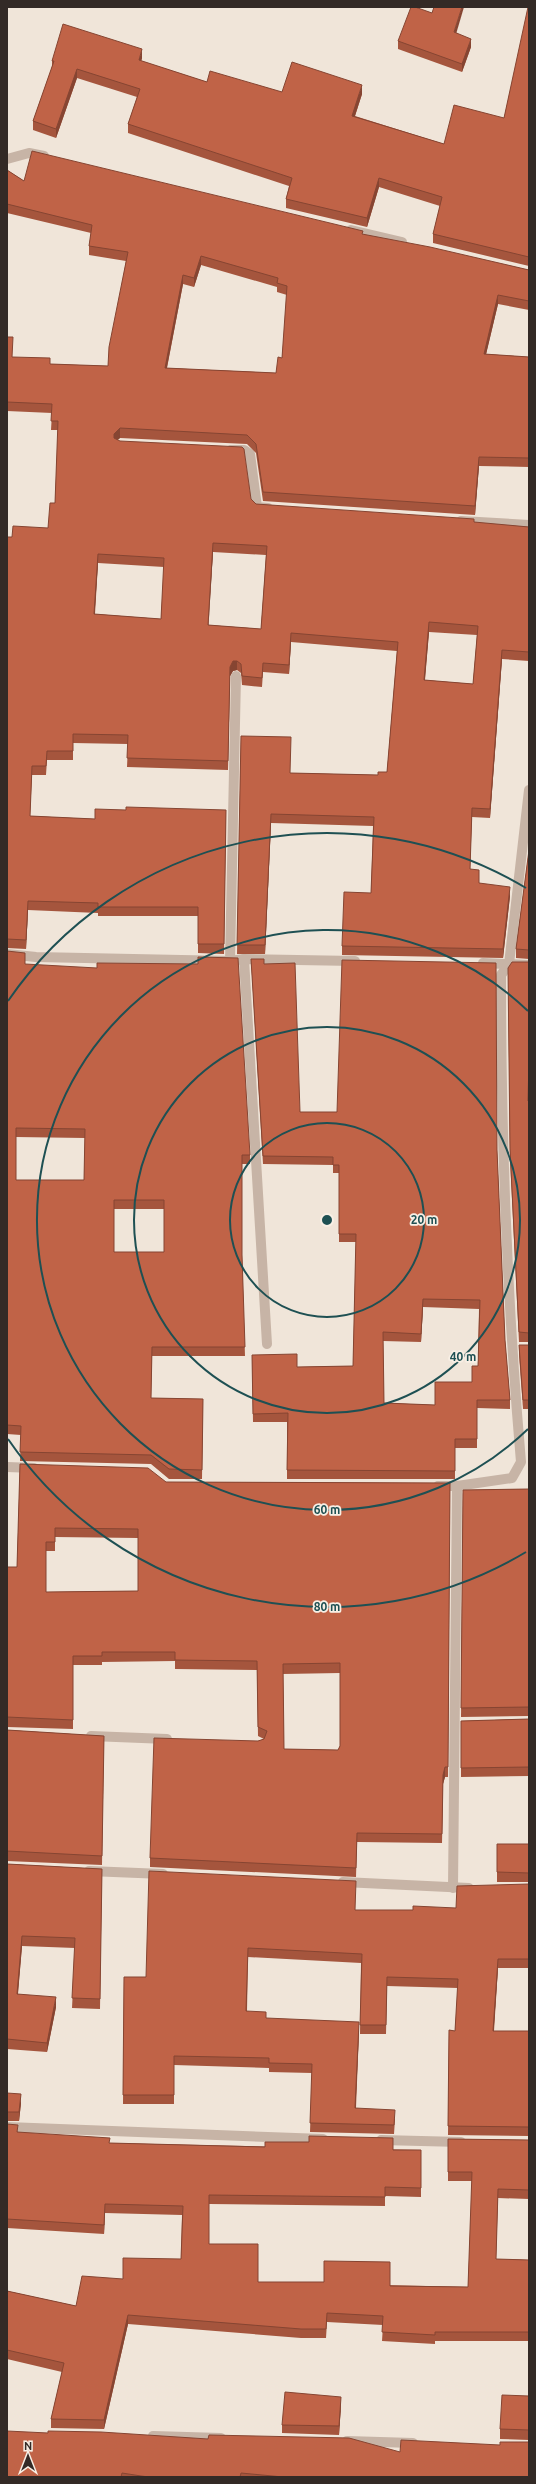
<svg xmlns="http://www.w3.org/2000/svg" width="536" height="2484" font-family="Ubuntu,sans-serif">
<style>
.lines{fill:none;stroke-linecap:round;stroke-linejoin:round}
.minor{stroke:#c7b4a6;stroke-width:10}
.wall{fill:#a5553d;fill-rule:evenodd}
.shaded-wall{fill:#864532}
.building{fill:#c06347;stroke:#864532;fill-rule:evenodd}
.ring{fill:none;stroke:#1e5053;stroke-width:2}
.centre{fill:#1e5053;stroke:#f8efe5;stroke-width:2}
.ring-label{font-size:12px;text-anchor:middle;font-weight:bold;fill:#1e5053;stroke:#f8efe5;stroke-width:3.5;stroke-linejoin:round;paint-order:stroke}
</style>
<rect width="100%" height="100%" fill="#f0e5d9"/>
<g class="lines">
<g class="minor">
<path d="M7,159l22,-6 15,3"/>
<path d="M351,230l51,12"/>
<path d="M231,450h13l6,4 7,53 11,1"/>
<path d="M461,521l68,4"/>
<path d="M7,954l29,3 194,4 14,-2 111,2"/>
<path d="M244,959l23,385"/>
<path d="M230,961l6,-285"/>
<path d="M483,963l46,2"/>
<path d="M7,1467l27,1"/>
<path d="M438,1486h19l55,-8 9,-16c-14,-162 -20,-324 -20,-487l8,-11 20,-174"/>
<path d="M91,1736l76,3"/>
<path d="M89,1871l74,3"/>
<path d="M343,1882l126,6"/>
<path d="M453,1888l4,-402"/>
<path d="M7,2127l316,12"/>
<path d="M381,2140l80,2"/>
<path d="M153,2436l68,2"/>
<path d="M347,2441l66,2"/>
</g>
</g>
<g class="wall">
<path d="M529,7v259l-96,-23v-9l7,-28 -61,-19 -12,40 -81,-19v-9l3,-13 -161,-53v-9l9,-27 -60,-19 -21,60 -23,-8v-9l19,-54v-6l90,-3 -1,3 66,21 75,10 80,2 -7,22 89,28 60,-26z"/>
<path d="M457,33l14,14 -9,25 -64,-23v-8z"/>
<path d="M7,170l17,11 339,54 166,35v40l-31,-6 -12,50 43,3v110l-50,-1 -4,49 -212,-14 -7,-48 -9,-9 -127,-6 -3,2 134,59 5,5 273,23v134l-27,-2 -12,159 -18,-1 -2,53 9,13 31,13 -7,62 -161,-3v-9l29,-53 2,-67 -102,-3 -6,131h-28l4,-218 49,37 88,2 9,-3 10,-121 -106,-9 -2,32 -26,-2 -1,15 -20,-2 -1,-12 -4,-3 -4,1 -3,5 -2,94 -101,-3 1,-23 -55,-1v17h-26l-1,15h-14l-2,41 65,3 31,-9h100l-2,144 -26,-1v-37h-100v-3l-70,-3 -2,39 -19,-1v-411h5l36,-9 7,-25 3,-73h-7l1,-17 -45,-2v-74l5,20 38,7 58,2 18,-105 -37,-6v-9l2,-13 -84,-20zM201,265l76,22v5l10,3 -5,63 -6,15 -109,-5 16,-84 11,3zM213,552l53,3 -5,74 -53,-4zM98,563l66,4 -3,52 -66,-5zM429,632l48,3 -4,49 -48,-4z"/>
<path d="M529,850v109l-13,-1v-9z"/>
<path d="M7,951l18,13 225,191v9h-8v91l3,101h-93l-1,42 52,1 -1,80h-33l-18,-15 -131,-3 1,-26 -14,-1zM16,1137l69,1 -1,42h-68zM114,1209h50v43h-50z"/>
<path d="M251,959l13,5 36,148 197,38 8,190 5,60v9l-33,-1v40h-22v31h-168v-57h-34l-1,-67 45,12 56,-1 3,-124h-17v-69h-6v-8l-70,-1zM423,1307l56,2 -1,57 -6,16 -37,23 -51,-2 -1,-62 38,1z"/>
<path d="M508,968l20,133h1v241h-10l-9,-184z"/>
<path d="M519,1345h10v64h-6l-4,-55z"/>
<path d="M20,1464l146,18 284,1 -2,294h-3l-2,7 -1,59 -85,-1 -1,35 -206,-10v-9l108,-117 6,-2 -6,-3 -1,-66 -82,-1v-8l-73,1v3h-29v64l-66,-2v-160h10zM55,1537l83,1v53l-92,1v-41h9zM340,1673v73l-2,4 -54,-1 -1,-75z"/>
<path d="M529,1489v227l-68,1 2,-227z"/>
<path d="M529,1719v57l-68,1v-56z"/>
<path d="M7,1730l97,6 -2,129 -95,-4z"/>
<rect x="497" y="1844" width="32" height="38"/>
<path d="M7,1864l95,5 -2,140 -28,-1 3,-60 -53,-2 -4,48 38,13 -9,45 -40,-3z"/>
<path d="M529,1884v84h-31l-4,63h35v105l-81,-1 1,-105 6,1 3,-43 -71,-2 -1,48h-26l1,-71 -113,-6 -1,54 19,8 93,12 -3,77 39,11 -1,15 -84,-2 2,-59 -43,-1v-4l-95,-3v39h-51l1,-127h22l210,-67h57l43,-2z"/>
<path d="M7,2093l14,10 -2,18h-12z"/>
<path d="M7,2124l11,8 92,11 311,7v47l-36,-1v10l-176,-2v40l49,38 210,5 4,-106h-24v-42l81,1v59l-31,-1 -2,61 33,1v81h-94v3l-53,-3 1,-16 -56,-3 -1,16h-25l-173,-14 -24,105 -53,-1v-9l11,-47 -55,-13v-68l69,15 47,-27 58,-20 1,-44 -77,-2 -1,21 -97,-6z"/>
<path d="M529,2396v44l-29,-1v-10z"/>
<path d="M341,2405l-2,30 -57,-2v-8z"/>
<path d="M500,2445l29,32h-522l393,-25z"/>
</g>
<g class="shaded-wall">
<path d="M462,7h2l-10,34v-9z"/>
<path d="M471,39v8l-9,25v-8z"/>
<path d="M142,49v9l-3,11v-9z"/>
<path d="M77,69v9l-21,60v-9z"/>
<path d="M362,85v9l-10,31v-9z"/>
<path d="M379,178v9l-12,40v-9z"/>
<path d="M201,256v9l-7,22v-9z"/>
<path d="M183,275v9l-18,93v-9z"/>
<path d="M498,295v9l-14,59v-9z"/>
<path d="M120,428v10l-6,5v-9z"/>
<path d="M479,457v9l-4,49v-9z"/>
<path d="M213,543v9l-5,82v-9z"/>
<path d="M98,554v9l-4,60v-9z"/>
<path d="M429,622v10l-5,57v-9z"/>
<path d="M291,633v9l-2,32v-9z"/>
<path d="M502,650v9l-12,159v-9z"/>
<path d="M233,661h4v9l-4,1 -3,5 -2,94 2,-103z"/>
<path d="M271,814v9l-6,131v-9z"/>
<path d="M510,887v9l-7,62v-9z"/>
<path d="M28,901v9l-2,39v-9z"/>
<path d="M423,1299v8l-2,35v-8z"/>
<path d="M445,1767v10l-2,7 -1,59 1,-68z"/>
<path d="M22,1936v10l-5,57v-9z"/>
<path d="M498,1959v9l-5,72v-9z"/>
<path d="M56,1997v10l-9,45v-9z"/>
<path d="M359,2022v9l-4,86v-9z"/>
<path d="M21,2094v9l-2,18v-9z"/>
<path d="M105,2204v9l-1,21v-9z"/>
<path d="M128,2315v9l-24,105v-9z"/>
<path d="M341,2397v8l-2,30v-9z"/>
</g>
<g class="building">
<path d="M411,7h4l17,6 2,-6h28l-8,25 17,7 -9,25 -64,-23z"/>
<path d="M528,7h1v250l-96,-23 9,-37 -63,-19 -12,40 -81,-19 6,-21 -164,-54 12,-35 -63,-20 -21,60 -23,-8 21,-60h-2l11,-37 79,25 -3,11 68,22 3,-11 72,21 10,-30 70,23 -10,31 92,28 10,-39 50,13z"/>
<path d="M32,151l331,80 -1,3 68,13 99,23v31l-31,-6 -14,59 45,3v101l-50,-1 -4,49 -212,-14 -7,-48 -9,-9 -127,-7 -6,6v4l6,3 122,6 2,2 7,50 5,5 218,15v3l55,5v125l-27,-2 -12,159 -18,-1 -2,61 9,1v13l31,4 -7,62 -161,-3 2,-54 27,1 3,-76 -103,-3 -6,131h-28l4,-209 50,1 -1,36 88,2v-3h9l11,-130 -107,-9 -2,32 -26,-2 -1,15 -20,-2 -1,-12 -4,-3h-4l-3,6 -2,94 -101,-3 1,-23 -55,-1v17h-26l-1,15h-14l-2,50 65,3v-10l31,1v-3l100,3 -2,134h-26v-37h-100v-4l-70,-2 -2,39 -19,-1v-402h5l1,-11 35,2 2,-25h5l3,-82h-7l1,-17 -45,-2v-65h6l-1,20 38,1v6l58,2 1,-19 19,-95 -39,-6 3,-21 -85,-21v-34l17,11zM201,256l77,22 -1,5 10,3 -5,72 -4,-1 -2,16 -111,-5 18,-93 11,3zM213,543l54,3 -6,83 -53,-4zM98,554l66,4 -3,61 -67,-5zM429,622l49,4 -5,58 -49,-4z"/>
<path d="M529,850v100l-13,-1z"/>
<path d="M7,951l18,2v11l72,4v-5l101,1v-7l40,1 12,197h-8v100l3,92h-93l-1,51 52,1 -1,71 -33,-1 -18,-14 -131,-3 1,-26 -14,-1zM16,1128l69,1 -1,51h-68zM114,1200h50v52h-50z"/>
<path d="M251,959h13v5l31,-1 5,149h37l5,-152 154,3 1,187 8,190 5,60h-33v39h-22v32l-168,-1 1,-57 -35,1 -1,-59 45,-1v13l56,-1 3,-132h-17v-69h-6v-8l-70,-1zM423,1299l57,1 -2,66h-6v16h-37v23l-51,-2 -1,-71 38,2z"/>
<path d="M512,962h17v98l-1,41h1v232l-10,-1 -9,-183 -2,-181z"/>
<path d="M519,1345h10v55h-6z"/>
<path d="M20,1464l128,4 18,14 284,1 -2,284h-3l-2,8 -1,59 -85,-1 -1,35 -206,-10 4,-120 104,3 6,-2 3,-8 -9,-4 -1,-66 -82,-1v-8h-73v4h-29v64l-66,-3v-150h10zM55,1528l83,1v62l-92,1v-50h9zM340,1663v83l-2,4 -54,-1 -1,-85z"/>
<path d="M529,1489v218l-68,1 2,-218z"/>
<path d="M529,1719v48l-68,1v-47z"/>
<path d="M7,1730l97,6 -2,120 -95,-5z"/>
<path d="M497,1844h32v29l-32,-1z"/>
<path d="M7,1864l95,5 -2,130 -28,-1 3,-60 -53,-2 -5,58 39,3 -9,46 -40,-4z"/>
<path d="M149,1871l207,10 -1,29h58v-4l43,2 1,-22 72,-2v75h-31l-5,72h36v96l-81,-1 1,-96 6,1 3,-52 -71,-2 -1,48h-26l2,-71 -114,-6 -2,63 20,1v6l93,4 -4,86 40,2 -1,15 -84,-2 2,-59 -43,-1v-5l-95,-2v39h-51l1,-118h22z"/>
<path d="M7,2093l14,1 -2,18h-12z"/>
<path d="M7,2124l11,1 -1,7 93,6 -1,5 156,4v-5h44v-6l84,2v12h28v38l-36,-1v10l-176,-2v49h49v38h66v-21l66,1v24l78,1 4,-115h-24v-33l81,1v50l-31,-1 -2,70 33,1v72h-94v3l-53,-3 1,-16 -56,-3 -1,16h-25l-173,-14 -24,105 -53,-1 13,-56 -57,-13v-59l69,15 6,-30 41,3v-21l58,1 2,-53 -78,-2 -1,21 -97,-6z"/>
<path d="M285,2392l56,5 -2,29 -57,-1z"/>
<path d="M502,2395l27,1v34l-29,-1z"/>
<path d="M7,2431l41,2v-2l53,1 107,7 1,-4 140,3 51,14 1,-12 99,5v-3h29v35h-246l-42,-4 -1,4h-91l-8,-1 -19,-3 -1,4h-114z"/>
</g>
<g class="ring">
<circle cx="327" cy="1220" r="97"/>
<circle cx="327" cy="1220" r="193"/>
<path d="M528 1429A290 290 0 1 1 528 1011"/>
<path d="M526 1552A387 387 0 0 1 8 1439M8 1001A387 387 0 0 1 526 888"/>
</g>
<circle cx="327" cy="1220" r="6" class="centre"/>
<g class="ring-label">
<text x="424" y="1224">20 m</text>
<text x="463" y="1361">40 m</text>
<text x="327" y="1514">60 m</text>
<text x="327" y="1611">80 m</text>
</g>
<rect width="536" height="2484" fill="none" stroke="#332a26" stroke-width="16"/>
<g transform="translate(28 2456)" stroke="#f8efe5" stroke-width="3" paint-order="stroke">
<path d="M0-3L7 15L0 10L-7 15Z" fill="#332a26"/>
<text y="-6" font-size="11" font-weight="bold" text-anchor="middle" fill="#332a26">N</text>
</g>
</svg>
